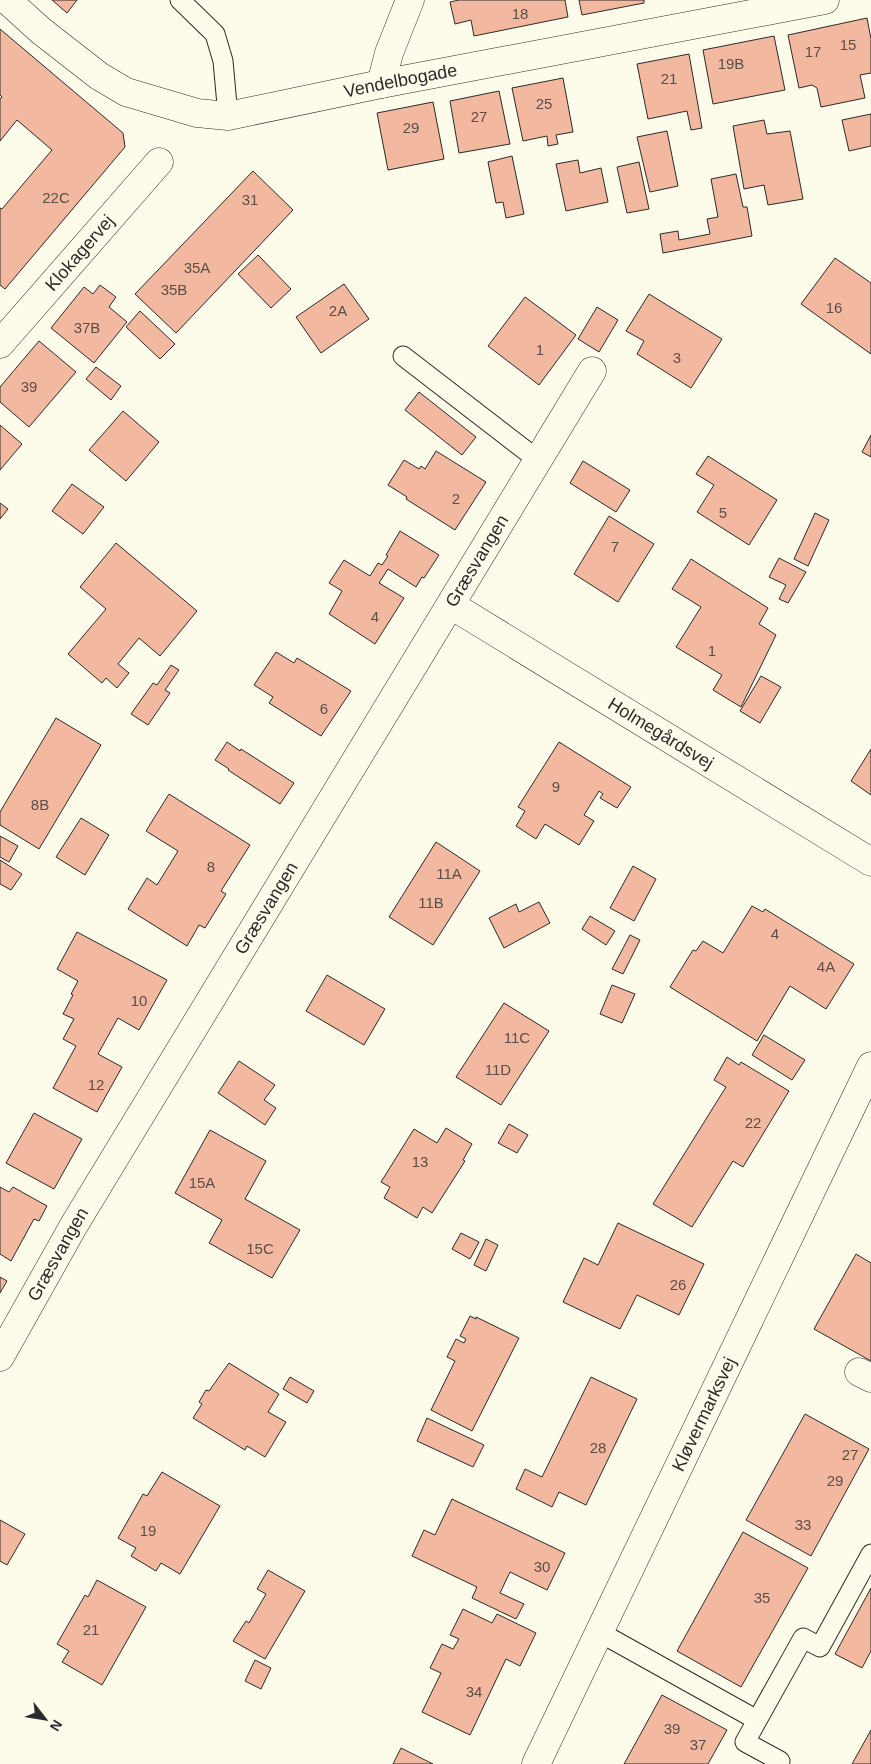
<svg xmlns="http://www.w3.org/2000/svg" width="871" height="1764" font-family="Helvetica,sans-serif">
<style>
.building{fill:#f2b8a0;stroke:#2b2b2b}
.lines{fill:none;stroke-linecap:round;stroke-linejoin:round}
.lane-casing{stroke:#2b2b2b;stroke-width:21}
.street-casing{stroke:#2b2b2b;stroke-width:29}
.secondary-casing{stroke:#2b2b2b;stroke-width:29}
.lane{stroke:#fdfbea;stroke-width:19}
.street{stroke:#fdfbea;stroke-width:28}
.secondary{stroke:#fdfbea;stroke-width:28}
.labels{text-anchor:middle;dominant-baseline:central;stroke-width:4;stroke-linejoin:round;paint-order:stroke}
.number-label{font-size:15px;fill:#5d4e48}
.street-label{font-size:18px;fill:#2b2b2b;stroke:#fdfbea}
</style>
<rect width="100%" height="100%" fill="#fdfbea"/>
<g class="building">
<path d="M52,0h25l-10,13z"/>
<path d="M459,0h106l3,17 -94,19 -3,-16 -16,4 -5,-22z"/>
<path d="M579,0h65v3l-62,12z"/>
<path d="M867,18l4,21v34l-11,2 5,23 -44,9 -4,-19 -5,-3 -13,3 -11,-53z"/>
<path d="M0,29l123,104 2,14 -120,142 -5,-4v-77l2,1 50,-59 -35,-30 -17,21v-42l2,-2 -2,-2z"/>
<path d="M774,36l11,54 -72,14 -10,-54z"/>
<path d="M689,54l13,74 -11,2 -4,-19 -39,8 -11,-55z"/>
<path d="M563,78l10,54 -17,3 2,9 -10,2 -1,-10 -24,5 -11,-53z"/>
<path d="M499,91l11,53 -51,9 -9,-52z"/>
<path d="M433,102l11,57 -56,11 -11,-57z"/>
<path d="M871,114v32l-22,5 -7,-31z"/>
<path d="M764,120l3,14 23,-3 13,68 -35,6 -4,-20 -20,4 -11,-63z"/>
<path d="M667,131l11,55 -28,6 -13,-55z"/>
<path d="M512,156l12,58 -18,4 -3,-16 -7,1 -8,-41z"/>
<path d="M578,160l2,13 21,-5 7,34 -42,9 -10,-47z"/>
<path d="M639,162l10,47 -22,4 -10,-46z"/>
<path d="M253,171l40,39 -117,123 -41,-39z"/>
<path d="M736,174l7,33h4l5,29 -89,17 -3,-19 18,-3 1,9 31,-6 -3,-15 11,-2 -7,-38z"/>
<path d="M258,255l33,34 -20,19 -33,-34z"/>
<path d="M835,258l36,25v71l-70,-50z"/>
<path d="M344,284l25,35 -48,34 -25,-36z"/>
<path d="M100,285l16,12 -7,10 18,15 -33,41 -43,-35 33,-41 9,7z"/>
<path d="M649,294l73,45 -31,49 -54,-34 7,-13 -18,-10z"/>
<path d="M525,297l51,38 -37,50 -51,-39z"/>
<path d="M597,307l21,13 -19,32 -21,-13z"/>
<path d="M140,311l35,33 -15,15 -34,-32z"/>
<path d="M39,341l37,31 -47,55 -29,-25v-15z"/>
<path d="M96,367l25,19 -10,14 -25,-21z"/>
<path d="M419,392l57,45 -14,18 -57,-45z"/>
<path d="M123,411l36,31 -33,39 -37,-31z"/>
<path d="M0,425l22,19 -22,26z"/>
<path d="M871,435v22l-9,-5z"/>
<path d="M436,451l50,31 -31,48 -49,-31 1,-2 -19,-12 16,-25 15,9 2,-3 4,3z"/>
<path d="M708,456l69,44 -28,45 -52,-33 17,-27 -18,-11z"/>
<path d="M583,461l47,29 -14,22 -46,-29z"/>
<path d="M72,484l32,23 -21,27 -31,-23z"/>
<path d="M0,503l8,6 -8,10z"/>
<path d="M815,513l14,7 -21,46 -14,-7z"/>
<path d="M609,516l45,28 -36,58 -44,-28z"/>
<path d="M400,531l39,24 -15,23 -2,-1 -6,10 -28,-18 -9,14 25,15 -29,46 -46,-30 13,-23 -13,-8 15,-23 26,16 8,-13 4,2 6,-9 -2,-1z"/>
<path d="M116,543l81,68 -37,45 -21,-18 -21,26 11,9 -12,15 -11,-10 -4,5 -34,-29 38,-45 -26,-22z"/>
<path d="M779,558l27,14 -18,31 -9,-4 7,-14 -17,-8z"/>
<path d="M691,559l77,49 -9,16 17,11 -35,72 -28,-17 9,-15 -46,-28 25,-40 -29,-18z"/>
<path d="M276,652l18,11 3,-5 54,33 -30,45 -52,-33 4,-6 -19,-12z"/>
<path d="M171,665l8,5 -14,20 5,3 -22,32 -17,-11 22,-31 4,2z"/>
<path d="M761,676l20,11 -21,36 -20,-12z"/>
<path d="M56,718l45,27 -62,104 -39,-24v-13z"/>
<path d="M227,742l13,9 1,-2 53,34 -14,21 -52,-34 1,-1 -14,-9z"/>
<path d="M559,742l72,45 -14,21 -17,-10 3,-4 -4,-3 -15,24 10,6 -15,24 -34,-21 -9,15 -20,-13 9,-15 -7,-4z"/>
<path d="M871,749v46l-20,-14z"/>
<path d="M169,794l81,51 -29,46 5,3 -21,34 -6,-3 -12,21 -59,-37 19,-31 10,7 21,-34 -32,-20z"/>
<path d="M81,818l28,17 -24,40 -29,-18z"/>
<path d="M0,836l18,10 -9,16 -9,-5z"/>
<path d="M436,842l44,29 -47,74 -44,-28z"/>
<path d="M0,860l22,14 -11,16 -11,-6z"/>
<path d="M633,866l23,13 -22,42 -24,-13z"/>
<path d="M539,902l11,21 -46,25 -15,-30 27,-14 3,8z"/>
<path d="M752,906l11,6 2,-3 89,55 -28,45 -36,-23 -33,55 -87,-54 23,-37 3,1 7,-10 20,12z"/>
<path d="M590,916l25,15 -9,14 -24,-16z"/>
<path d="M77,932l90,48 -28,50 -21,-12 -20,36 24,13 -25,45 -44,-24 23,-42 -13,-7 11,-20 -11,-5 10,-19 -2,-1 7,-13 -21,-12z"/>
<path d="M630,935l10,5 -17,34 -11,-5z"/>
<path d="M327,975l58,34 -21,36 -58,-34z"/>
<path d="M612,985l23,9 -13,29 -22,-9z"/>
<path d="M504,1003l45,28 -48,74 -45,-28z"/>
<path d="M764,1035l41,25 -13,20 -40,-25z"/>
<path d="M727,1057l12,8 2,-3 48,29 -46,76 -10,-6 -41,66 -39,-23 73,-117 -12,-7z"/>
<path d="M239,1061l36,24 -11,15 12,8 -11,17 -47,-32z"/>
<path d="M34,1113l48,26 -28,50 -48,-26z"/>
<path d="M509,1124l19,11 -11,18 -19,-10z"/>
<path d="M446,1128l26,16 -9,16 2,1 -33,52 -9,-6 -6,11 -33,-20 6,-11 -9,-5 33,-53 23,14z"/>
<path d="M210,1130l56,31 -21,38 55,31 -28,48 -63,-35 13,-23 -47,-27z"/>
<path d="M0,1187l9,5 4,-5 34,19 -8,15 -5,-2 -23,42 -11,-7z"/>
<path d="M618,1223l86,41 -25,51 -42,-20 -17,34 -57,-27 21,-44 14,7z"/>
<path d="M461,1233l18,9 -9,17 -18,-10z"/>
<path d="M486,1239l12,6 -12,26 -12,-6z"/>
<path d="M856,1254l15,9v98l-57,-32z"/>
<path d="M0,1277l7,4 -7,12z"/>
<path d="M470,1316l6,3v-2l43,21 -47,93 -41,-21 24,-49 -8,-4 9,-18 8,4 2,-4 -6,-3z"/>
<path d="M229,1363l50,31 -11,18 18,10 -21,35 -18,-11 -2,4 -52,-32 9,-14 -3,-2 7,-12 3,1z"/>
<path d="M290,1377l24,14 -7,12 -24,-14z"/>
<path d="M591,1377l46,22 -51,106 -27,-13 -7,15 -36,-18 9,-20 17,8z"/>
<path d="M805,1414l64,35 -58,107 -65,-36z"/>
<path d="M427,1418l57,27 -11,22 -56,-26z"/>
<path d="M162,1472l58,34 -40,68 -19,-11 -5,8 -25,-15 5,-8 -18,-10 25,-44 4,2z"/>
<path d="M452,1499l113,54 -18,37 -37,-18 -10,21 24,11 -8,15 -44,-21 5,-11 -65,-31 12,-26 11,5z"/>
<path d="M0,1520l25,14 -18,31 -7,-4z"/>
<path d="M743,1532l65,36 -67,119 -64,-36z"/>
<path d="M268,1570l37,21 -40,68 -32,-18 13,-20 3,2 17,-29 -9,-5z"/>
<path d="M97,1580l49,27 -44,78 -40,-23 7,-11 -12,-7 28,-49 3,2z"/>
<path d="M871,1588v63l-9,17 -27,-14z"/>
<path d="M463,1609l29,14 5,-9 39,19 -16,33 -14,-7 -36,76 -48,-23 19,-39 -11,-5 12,-24 11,5 6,-10 -9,-4z"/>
<path d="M255,1660l16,8 -10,21 -16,-8z"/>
<path d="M662,1695l65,35 -19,34h-84z"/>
<path d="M871,1730v34h-19z"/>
<path d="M401,1748l32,16h-40z"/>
</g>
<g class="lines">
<defs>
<g id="lane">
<path d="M180,0l35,34 8,27 5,55"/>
<path d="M403,356l135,104"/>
<path d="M599,1632l158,88"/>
<path d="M780,1761l-35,-19 58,-104 17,9 51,-93"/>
</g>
<g id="street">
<path d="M381,84l8,-31 21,-53"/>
<path id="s1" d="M0,344l159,-182"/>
<path id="s2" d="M451,605l420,257"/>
<path id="s3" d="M0,1357l74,-132 518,-854"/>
<path d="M859,1372l12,6"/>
<path id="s4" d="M536,1764l335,-698"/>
</g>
<g id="secondary">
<path id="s5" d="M7,0l33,30 59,46 27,16 71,21 31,3 153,-32 444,-84"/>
</g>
</defs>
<use href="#lane" class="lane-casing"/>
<use href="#street" class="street-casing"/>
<use href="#secondary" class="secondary-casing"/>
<use href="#lane" class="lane"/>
<use href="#street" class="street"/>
<use href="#secondary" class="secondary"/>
</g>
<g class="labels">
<g class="number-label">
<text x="520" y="13">18</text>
<text x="848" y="44">15</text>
<text x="813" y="51">17</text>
<text x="731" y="63">19B</text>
<text x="669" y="78">21</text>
<text x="544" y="103">25</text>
<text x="479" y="116">27</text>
<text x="411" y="127">29</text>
<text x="56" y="197">22C</text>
<text x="250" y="199">31</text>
<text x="197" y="267">35A</text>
<text x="174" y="289">35B</text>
<text x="834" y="307">16</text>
<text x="338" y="310">2A</text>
<text x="87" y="327">37B</text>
<text x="540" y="349">1</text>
<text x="677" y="357">3</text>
<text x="29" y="386">39</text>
<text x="456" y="498">2</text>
<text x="723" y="512">5</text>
<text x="615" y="546">7</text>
<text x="375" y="616">4</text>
<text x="712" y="650">1</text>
<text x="324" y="708">6</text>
<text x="556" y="786">9</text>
<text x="40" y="804">8B</text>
<text x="211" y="866">8</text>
<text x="449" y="873">11A</text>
<text x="431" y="902">11B</text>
<text x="775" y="933">4</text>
<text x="826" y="966">4A</text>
<text x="139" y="1000">10</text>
<text x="517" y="1037">11C</text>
<text x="498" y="1069">11D</text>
<text x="96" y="1084">12</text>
<text x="753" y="1122">22</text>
<text x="420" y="1161">13</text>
<text x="202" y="1182">15A</text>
<text x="260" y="1248">15C</text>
<text x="678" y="1284">26</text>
<text x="598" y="1447">28</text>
<text x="850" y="1454">27</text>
<text x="835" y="1480">29</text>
<text x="803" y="1524">33</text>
<text x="148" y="1530">19</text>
<text x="542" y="1566">30</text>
<text x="762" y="1597">35</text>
<text x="91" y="1629">21</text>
<text x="474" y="1691">34</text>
<text x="672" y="1728">39</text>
<text x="698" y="1744">37</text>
</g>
<g class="street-label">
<text stroke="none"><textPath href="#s5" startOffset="432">Vendelbogade</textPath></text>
<text stroke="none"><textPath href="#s1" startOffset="121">Klokagervej</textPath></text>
<text stroke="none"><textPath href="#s3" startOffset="928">Græsvangen</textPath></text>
<text stroke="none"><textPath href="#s2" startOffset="246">Holmegårdsvej</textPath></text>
<text stroke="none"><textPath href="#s3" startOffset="522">Græsvangen</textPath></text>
<text stroke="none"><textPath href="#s3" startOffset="118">Græsvangen</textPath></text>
<text stroke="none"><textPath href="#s4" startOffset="388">Kløvermarksvej</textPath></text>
</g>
</g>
<g transform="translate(45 1719) rotate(121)" stroke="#fdfbea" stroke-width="4" paint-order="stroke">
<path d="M0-4L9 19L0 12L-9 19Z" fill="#2b2b2b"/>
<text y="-8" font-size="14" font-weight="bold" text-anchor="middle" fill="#2b2b2b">N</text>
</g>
</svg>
